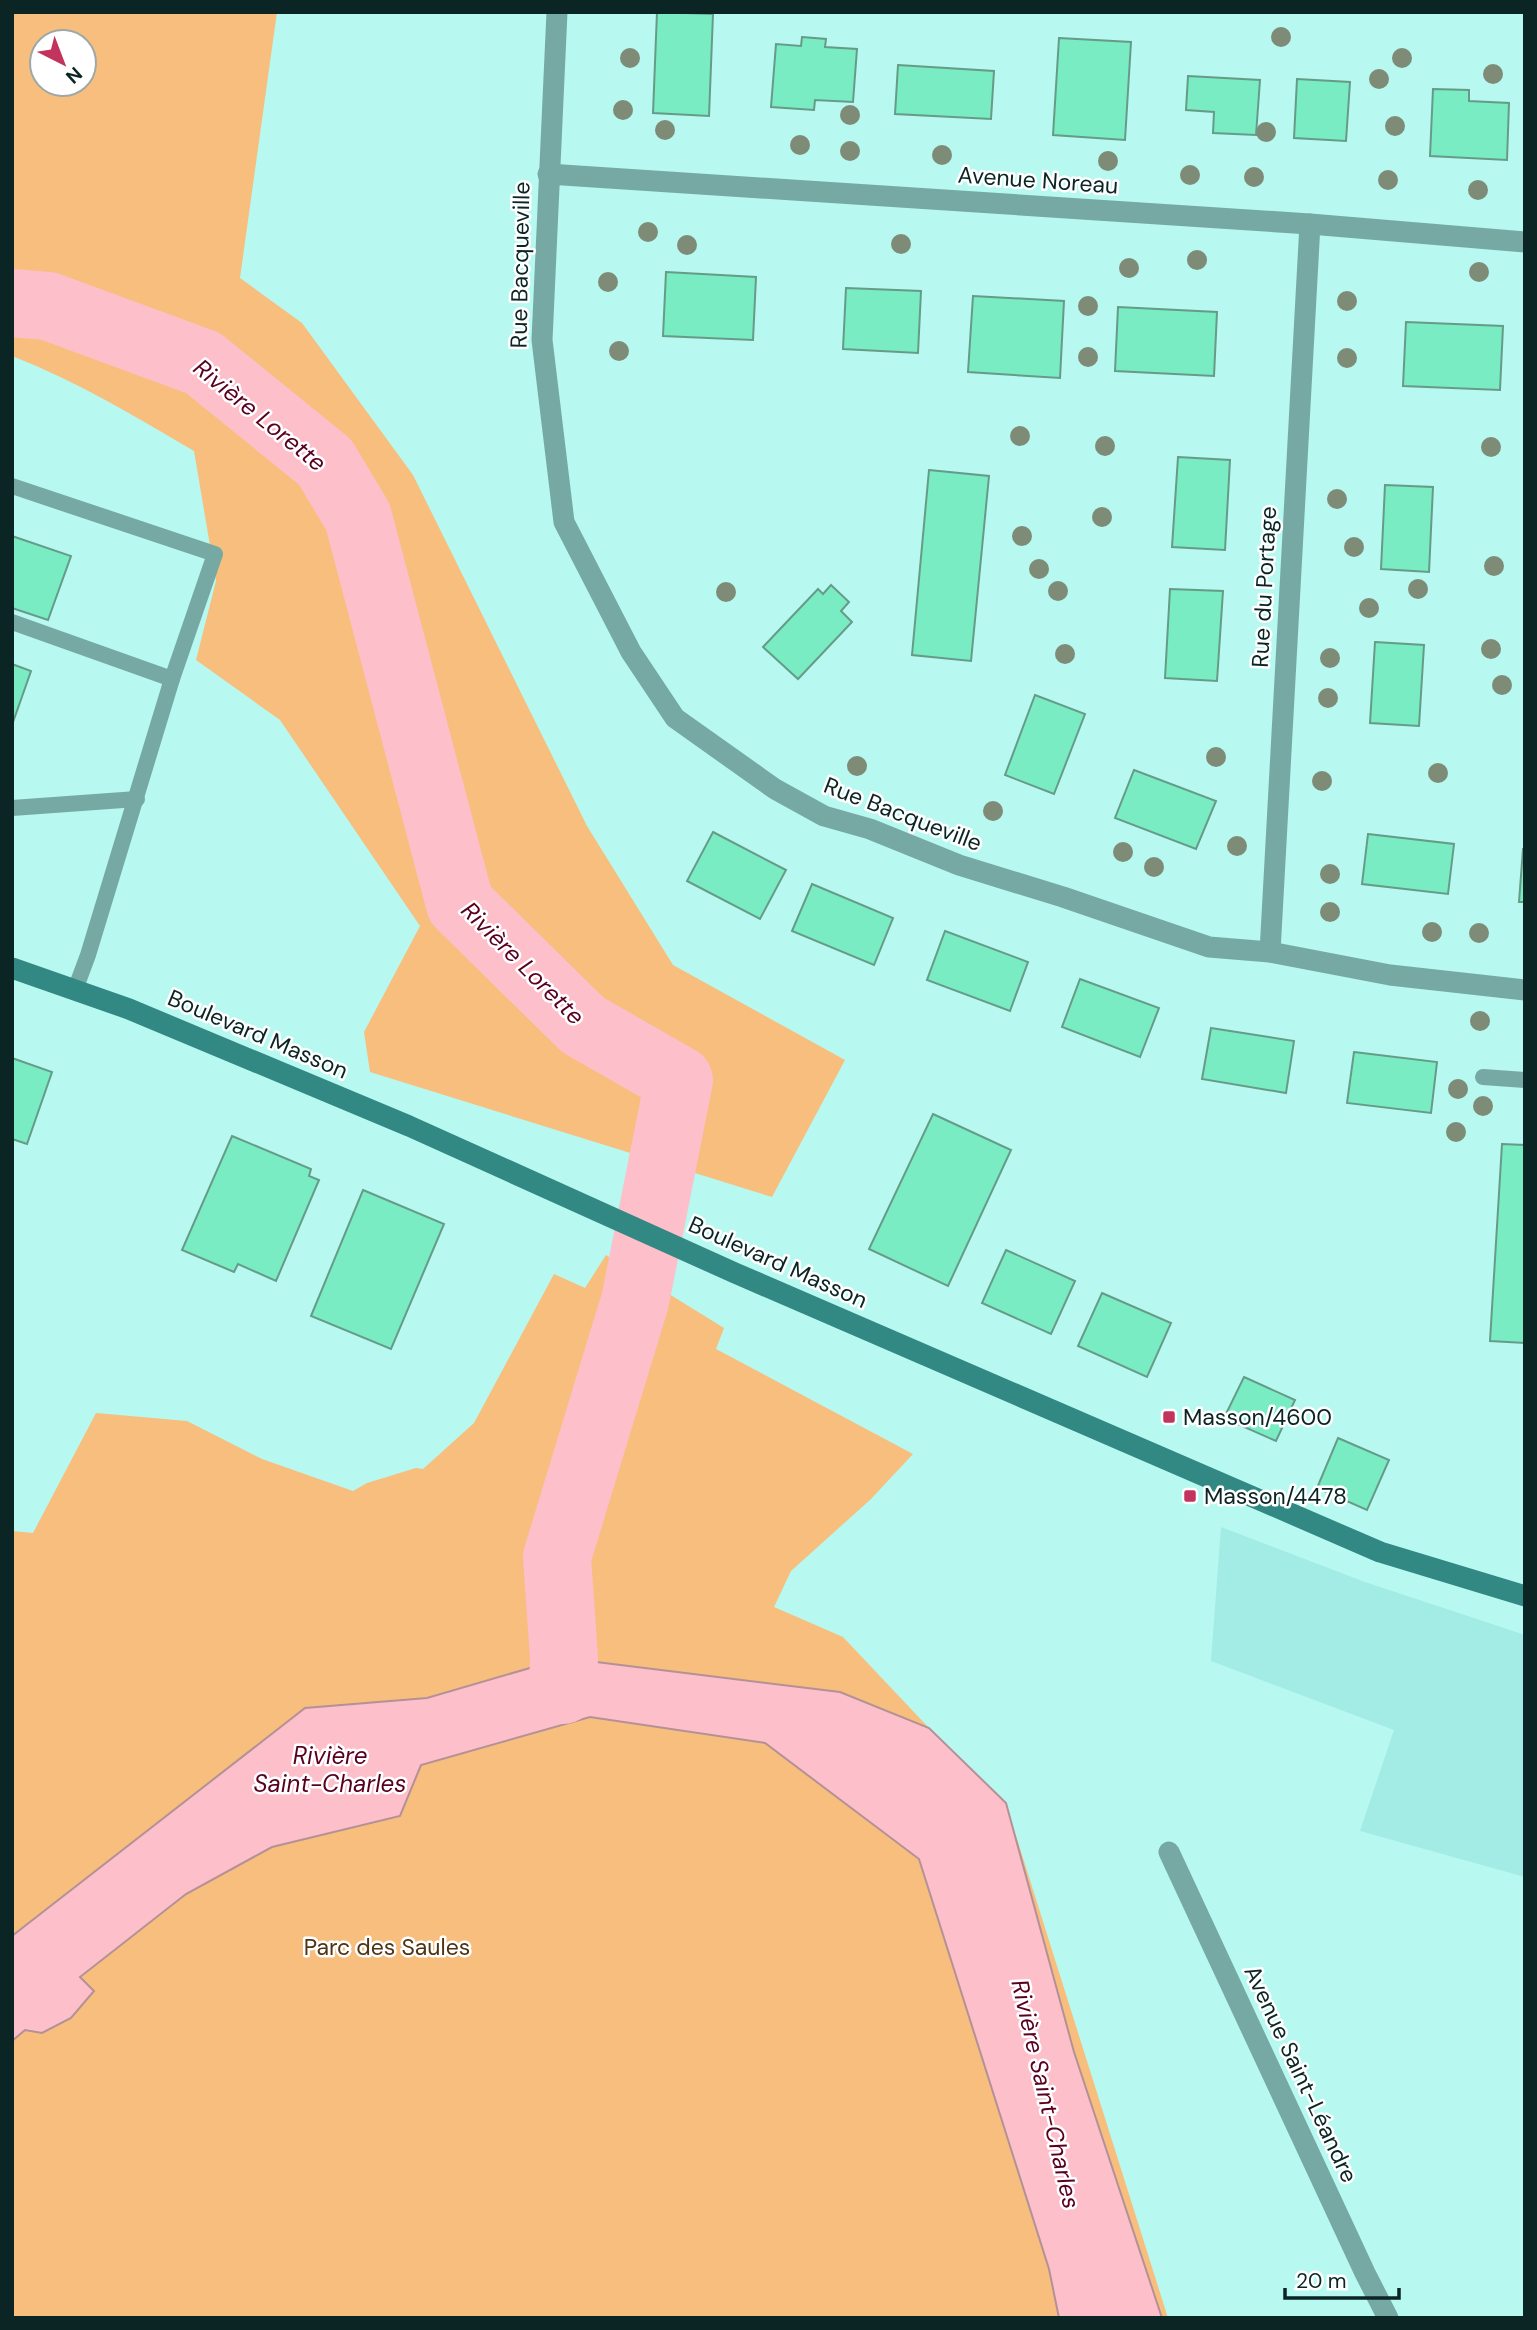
<svg xmlns="http://www.w3.org/2000/svg" width="1537" height="2330" font-family="'DM Sans',sans-serif">
<style>
.built{fill:#a2ece5}
.green{fill:#f8be7d;fill-rule:evenodd}
.water{fill:#fdbfc9;stroke:#b49197;stroke-width:2}
.lines{fill:none;stroke-linecap:round;stroke-linejoin:round}
.river{stroke:#fdbfc9;stroke-width:68}
.building{fill:#79ecc4;stroke:#669c87;stroke-width:2}
.lane{stroke:#76a9a4;stroke-width:16}
.street{stroke:#76a9a4;stroke-width:21}
.secondary{stroke:#328882;stroke-width:21}
.tree{fill:#7e8c77}
.poi-dot{fill:#c2345d;stroke:#fff;stroke-width:2.5}
.labels{text-anchor:middle;dominant-baseline:central;stroke-width:5;stroke-linejoin:round;paint-order:stroke}
.street-label{font-size:23px;fill:#0a2523;stroke:#fff}
.poi-label{font-size:23px;fill:#0a2523;stroke:#fff;text-anchor:start}
.park-label{font-size:23px;fill:#4f3414;stroke:#fff}
.water-label{font-size:24px;font-style:italic;fill:#590020;stroke:#fff}
</style>
<rect width="100%" height="100%" fill="#b7f8f1"/>
<path class="built" d="M1221,1527l144,55 160,53v242l-165,-46 34,-101 -183,-69z"/>
<g class="green">
<path d="M12,12h265l-37,266 62,45 111,152 174,351 86,139 172,95 -73,137 -402,-125 -6,-40 56,-106 -140,-206 -84,-60 20,-79 -22,-130c-59,-35 -118,-70 -182,-95zM42,42h42v42h-42z"/>
<path d="M606,1255l118,73 -8,21 197,105 -42,45 -80,72 -17,36 69,30 86,91 -44,-17 126,109 157,498h-1156v-787l21,2 63,-120 91,8 75,38 91,32 14,-8 49,-15 7,1 51,-46 80,-149 31,14z"/>
</g>
<path class="water" d="M564,1658l276,34 89,36 77,75 68,249 88,266h-103l-10,-49 -130,-410 -154,-116 -175,-26 -169,48 -21,51 -128,31 -86,47 -106,83 14,14 -23,27 -29,15 -17,-3 -13,11v-105l293,-228 122,-10z"/>
<g class="lines">
<path class="river" d="M12,303l36,3 155,57 122,99 33,55 102,387 123,121 96,55 -44,221 -78,256 7,101 -1,32"/>
</g>
<g class="building">
<path d="M657,12l56,2 -4,102 -56,-3z"/>
<path d="M802,37l24,2 -1,8 32,2 -4,53 -38,-2 -1,10 -43,-3 5,-63 25,2z"/>
<path d="M1059,38l72,4 -6,98 -72,-5z"/>
<path d="M898,65l96,6 -3,48 -96,-5z"/>
<path d="M1188,76l72,4 -4,55 -43,-2 1,-21 -28,-2z"/>
<path d="M1297,79l53,3 -4,59 -52,-3z"/>
<path d="M1433,89l36,1v11l40,2 -2,57 -77,-4z"/>
<path d="M666,272l90,5 -3,63 -90,-4z"/>
<path d="M846,288l75,3 -3,62 -75,-4z"/>
<path d="M973,296l91,5 -4,77 -92,-6z"/>
<path d="M1118,307l99,5 -3,64 -99,-5z"/>
<path d="M1406,322l97,4 -3,64 -97,-4z"/>
<path d="M1178,457l52,3 -5,90 -53,-3z"/>
<path d="M929,470l60,6 -18,185 -59,-6z"/>
<path d="M1385,485l48,2 -4,85 -48,-3z"/>
<path d="M12,536l59,20 -23,64 -36,-12z"/>
<path d="M831,585l18,17 -8,9 11,11 -54,57 -35,-32 55,-58 5,5z"/>
<path d="M1170,589l53,2 -6,90 -52,-3z"/>
<path d="M1375,642l49,3 -5,81 -49,-3z"/>
<path d="M12,664l19,7 -19,54z"/>
<path d="M1035,695l50,19 -31,80 -49,-19z"/>
<path d="M1134,770l82,31 -20,48 -81,-31z"/>
<path d="M713,832l73,38 -26,49 -73,-38z"/>
<path d="M1368,834l86,10 -6,50 -86,-10z"/>
<path d="M1523,849h2v53h-6z"/>
<path d="M812,884l81,34 -19,47 -82,-34z"/>
<path d="M945,931l83,31 -18,49 -83,-31z"/>
<path d="M1080,979l79,29 -19,49 -78,-30z"/>
<path d="M1211,1028l83,13 -8,52 -84,-14z"/>
<path d="M1354,1052l83,10 -6,51 -84,-10z"/>
<path d="M12,1058l40,14 -25,72 -15,-5z"/>
<path d="M933,1114l78,36 -63,136 -79,-37z"/>
<path d="M232,1136l79,33 -2,7 10,4 -43,101 -38,-17 -4,8 -52,-22z"/>
<path d="M1502,1144l23,1v198l-35,-2z"/>
<path d="M363,1190l81,34 -53,125 -80,-33z"/>
<path d="M1006,1250l69,31 -24,53 -69,-31z"/>
<path d="M1102,1293l69,30 -24,54 -69,-31z"/>
<path d="M1244,1377l51,23 -19,41 -52,-23z"/>
<path d="M1338,1438l51,22 -22,50 -50,-22z"/>
</g>
<g class="lines">
<g class="lane">
<path d="M12,486l203,68 -43,125 -84,276 -13,35"/>
<path d="M12,622l160,57"/>
<path d="M12,808l125,-9"/>
<path d="M1483,1077l42,3"/>
</g>
<g class="street">
<path d="M557,12l-15,328 22,182 67,130 44,66 100,71 49,27 46,13 89,36 104,32 146,50 61,5 120,23 135,15"/>
<path d="M548,174l762,50 215,18"/>
<path d="M1270,952l40,-728"/>
<path d="M1169,1852l196,421 23,45"/>
</g>
<path class="secondary" d="M12,968l117,41 280,117 326,147 645,279 145,44"/>
</g>
<g class="tree">
<circle cx="1281" cy="37" r="10"/>
<circle cx="630" cy="58" r="10"/>
<circle cx="1402" cy="58" r="10"/>
<circle cx="1493" cy="74" r="10"/>
<circle cx="1379" cy="79" r="10"/>
<circle cx="623" cy="110" r="10"/>
<circle cx="850" cy="115" r="10"/>
<circle cx="1395" cy="126" r="10"/>
<circle cx="665" cy="130" r="10"/>
<circle cx="1266" cy="132" r="10"/>
<circle cx="800" cy="145" r="10"/>
<circle cx="850" cy="151" r="10"/>
<circle cx="942" cy="155" r="10"/>
<circle cx="1108" cy="161" r="10"/>
<circle cx="1190" cy="175" r="10"/>
<circle cx="1254" cy="177" r="10"/>
<circle cx="1388" cy="180" r="10"/>
<circle cx="1478" cy="190" r="10"/>
<circle cx="648" cy="232" r="10"/>
<circle cx="901" cy="244" r="10"/>
<circle cx="687" cy="245" r="10"/>
<circle cx="1197" cy="260" r="10"/>
<circle cx="1129" cy="268" r="10"/>
<circle cx="1479" cy="272" r="10"/>
<circle cx="608" cy="282" r="10"/>
<circle cx="1347" cy="301" r="10"/>
<circle cx="1088" cy="306" r="10"/>
<circle cx="619" cy="351" r="10"/>
<circle cx="1088" cy="357" r="10"/>
<circle cx="1347" cy="358" r="10"/>
<circle cx="1020" cy="436" r="10"/>
<circle cx="1105" cy="446" r="10"/>
<circle cx="1491" cy="447" r="10"/>
<circle cx="1337" cy="499" r="10"/>
<circle cx="1102" cy="517" r="10"/>
<circle cx="1022" cy="536" r="10"/>
<circle cx="1354" cy="547" r="10"/>
<circle cx="1494" cy="566" r="10"/>
<circle cx="1039" cy="569" r="10"/>
<circle cx="1418" cy="589" r="10"/>
<circle cx="1058" cy="591" r="10"/>
<circle cx="726" cy="592" r="10"/>
<circle cx="1369" cy="608" r="10"/>
<circle cx="1491" cy="649" r="10"/>
<circle cx="1065" cy="654" r="10"/>
<circle cx="1330" cy="658" r="10"/>
<circle cx="1502" cy="685" r="10"/>
<circle cx="1328" cy="698" r="10"/>
<circle cx="1216" cy="757" r="10"/>
<circle cx="857" cy="766" r="10"/>
<circle cx="1438" cy="773" r="10"/>
<circle cx="1322" cy="781" r="10"/>
<circle cx="993" cy="811" r="10"/>
<circle cx="1237" cy="846" r="10"/>
<circle cx="1123" cy="852" r="10"/>
<circle cx="1154" cy="867" r="10"/>
<circle cx="1330" cy="874" r="10"/>
<circle cx="1330" cy="912" r="10"/>
<circle cx="1432" cy="932" r="10"/>
<circle cx="1479" cy="933" r="10"/>
<circle cx="1480" cy="1021" r="10"/>
<circle cx="1458" cy="1089" r="10"/>
<circle cx="1483" cy="1106" r="10"/>
<circle cx="1456" cy="1132" r="10"/>
</g>
<g class="poi-dot">
<rect x="1162" y="1410" width="14" height="14" rx="3.5"/>
<rect x="1183" y="1489" width="14" height="14" rx="3.5"/>
</g>
<g class="labels">
<g class="street-label">
<text transform="translate(1038 180) rotate(4)">Avenue Noreau</text>
<text transform="translate(520 265) rotate(-89)">Rue Bacqueville</text>
<text transform="translate(1264 587) rotate(-87)">Rue du Portage</text>
<text transform="translate(903 814) rotate(21)">Rue Bacqueville</text>
<text transform="translate(258 1034) rotate(23)">Boulevard Masson</text>
<text transform="translate(778 1262) rotate(24)">Boulevard Masson</text>
<text transform="translate(1301 2074) rotate(65)">Avenue Saint-Léandre</text>
</g>
<g class="poi-label">
<text x="1183" y="1417">Masson/4600</text>
<text x="1204" y="1496">Masson/4478</text>
</g>
<g class="park-label">
<text x="387" y="1947">Parc des Saules</text>
</g>
<g class="water-label">
<text transform="translate(260 415) rotate(39)">Rivière Lorette</text>
<text transform="translate(523 963) rotate(45)">Rivière Lorette</text>
<text x="330" y="1755">Rivière<tspan x="330" dy="28">Saint-Charles</tspan></text>
<text transform="translate(1046 2094) rotate(77)">Rivière Saint-Charles</text>
</g>
</g>
<rect width="1537" height="2330" fill="none" stroke="#0a2523" stroke-width="28"/>
<g transform="translate(63 63) rotate(138)"><circle r="33" fill="#ffffff" stroke="#9da8a7" stroke-width="2"/>
<path d="M0-5L12 26L0 18L-12 26Z" fill="#c2345d"/>
<text y="-10" font-size="19" font-weight="bold" text-anchor="middle" fill="#0a2523">N</text>
</g>
<path d="M1285 2288v10h114v-10" fill="none" stroke="#0a2523" stroke-width="3.5"/>
<text x="1296" y="2288" font-size="21" fill="#0a2523" stroke="#ffffff" stroke-width="5" paint-order="stroke">20 m</text>
</svg>
